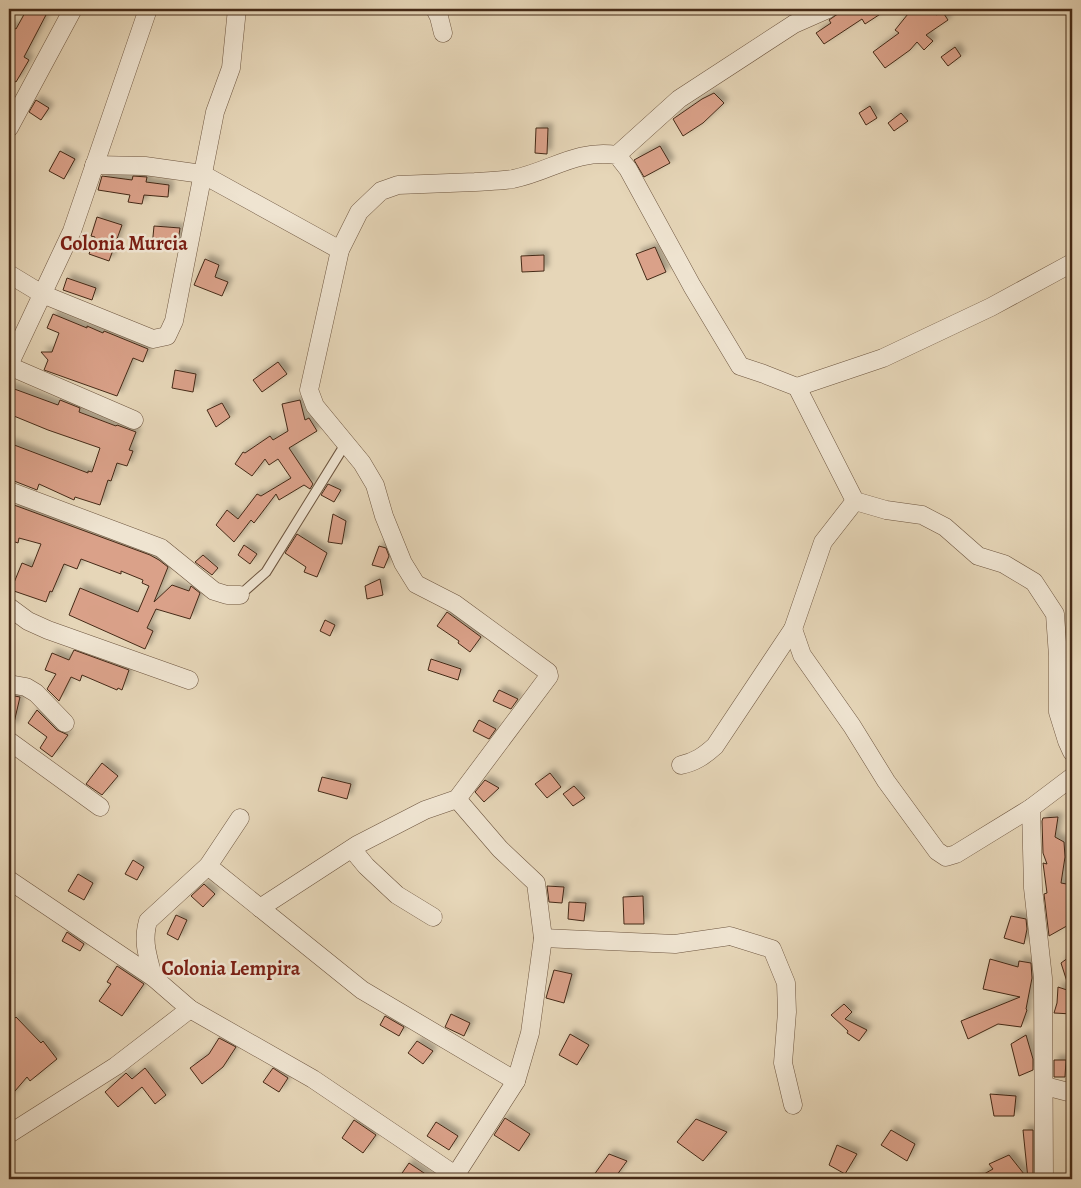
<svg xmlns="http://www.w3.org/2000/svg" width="1081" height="1188" font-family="Alegreya,serif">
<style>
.building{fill:#daa189;stroke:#452a17;filter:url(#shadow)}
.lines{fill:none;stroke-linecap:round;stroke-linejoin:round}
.lane-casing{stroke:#6d553f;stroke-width:11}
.street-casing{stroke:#6d553f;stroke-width:19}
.lane{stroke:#efe4d1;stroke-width:9}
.street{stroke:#efe4d1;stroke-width:18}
.labels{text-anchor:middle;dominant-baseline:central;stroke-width:5;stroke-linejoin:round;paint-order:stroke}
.neighbourhood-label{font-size:20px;font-weight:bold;fill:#7a1f14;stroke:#efe4d1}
</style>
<defs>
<filter id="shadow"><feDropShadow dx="4.5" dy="-4.5" stdDeviation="2.5" flood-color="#0004"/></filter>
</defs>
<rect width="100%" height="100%" fill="#e6d6b8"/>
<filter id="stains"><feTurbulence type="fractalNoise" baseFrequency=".004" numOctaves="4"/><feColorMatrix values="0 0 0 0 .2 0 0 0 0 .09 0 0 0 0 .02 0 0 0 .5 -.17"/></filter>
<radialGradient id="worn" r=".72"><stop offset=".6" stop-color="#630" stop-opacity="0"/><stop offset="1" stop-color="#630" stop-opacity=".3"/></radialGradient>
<g class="building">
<path d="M27,9h13l7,4 -23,44 5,3 -13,22 -7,-4v-53l7,4z"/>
<path d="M845,9h43l-23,15 -3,-5 -38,25 -8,-11 15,-10 -2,-3z"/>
<path d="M912,9h20l4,6 6,-4 6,9 -22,15 7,6 -9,9 -7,-8 -7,8 -25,18 -12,-16 26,-19 -4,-3z"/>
<path d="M955,47l6,9 -13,10 -7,-9z"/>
<path d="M714,93l10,10 -21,20 -20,13 -10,-17 29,-20z"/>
<path d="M36,100l13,8 -8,12 -12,-8z"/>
<path d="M870,106l7,12 -11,7 -7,-12z"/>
<path d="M901,113l7,8 -14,10 -6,-8z"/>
<path d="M536,128h12l-1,26 -12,-1z"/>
<path d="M660,146l10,17 -26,14 -10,-17z"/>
<path d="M60,151l15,8 -11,20 -15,-8z"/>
<path d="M102,176l30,4 1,-4 14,1 -1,5 23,3 -1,12 -24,-2 -2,9 -14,-2 2,-7 -32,-5z"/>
<path d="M97,217l25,8 -13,36 -20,-7 6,-17 -4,-1z"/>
<path d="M154,226l26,2 -3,21 -25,-2z"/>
<path d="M655,247l11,25 -19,8 -11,-26z"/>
<path d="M544,255v16l-22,1 -1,-16z"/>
<path d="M205,259l14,6 -4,12 13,5 -6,14 -28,-11z"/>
<path d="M67,278l29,10 -4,12 -29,-10z"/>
<path d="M53,314l34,14v-2l16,7 1,-2 44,18 -5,13 -10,-4 -16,38 -73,-26 4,-10 -7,-8h11l7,-19 -12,-5z"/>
<path d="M278,362l9,12 -25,18 -9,-12z"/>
<path d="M175,370l21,4 -3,18 -21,-4z"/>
<path d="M9,387l49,18 2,-5 20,8 -1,4 37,14 1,-1 19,7 -7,18 4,1 -6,15 -10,-3 -6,18 -3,-1 -8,25 -25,-8 -1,3 -35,-16 -2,6 -28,-11v-36l79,30v-2l4,1 8,-24 -52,-18 -39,-16z"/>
<path d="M300,400l5,20 4,-2 8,13 -28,17 24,36 -3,5 -6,-4 -25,15 -3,-6 -22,29 -3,-3 -17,22 -18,-17 11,-15 11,9 19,-25 4,2 30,-18 -13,-19 -9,6 -4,-6 -13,17 -17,-12 8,-12 2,1 25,-17 3,4 15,-9 -6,-27z"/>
<path d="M222,403l8,14 -14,10 -9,-17z"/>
<path d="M328,484l13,6 -7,12 -13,-7z"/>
<path d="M14,505l136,50 9,5 9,7 -14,35 18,-17 17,6 2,-5 9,7 -10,26 -34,-10 -9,19 6,3 -8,18 -76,-34 11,-27 58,24 11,-26 -7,-3 1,-3 -22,-9v3l-40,-15 -4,10 -13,-5 -12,28 -2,-1 -4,11 -35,-12 11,-27 10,4 9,-23 -22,-6 -1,5 -9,-3v-19z"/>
<path d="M333,514l13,7 -4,23 -14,-2z"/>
<path d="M297,534l30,19 -10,24 -13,-5 2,-5 -21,-14z"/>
<path d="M244,545l13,9 -7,10 -12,-9z"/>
<path d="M379,546l7,2 3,8 -5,12 -12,-3z"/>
<path d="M203,555l15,13 -6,7 -17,-13z"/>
<path d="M380,579l3,16 -16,4 -2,-13z"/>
<path d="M447,612l34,25 -11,15 -12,-9 1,-2 -22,-15z"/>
<path d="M325,620l10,5 -5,11 -10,-5z"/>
<path d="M74,650l55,20 -7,20 -4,-2 -1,2 -35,-15 -2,6 -9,-4 -12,24 -12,-12 9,-15 -11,-4 7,-17 17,7z"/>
<path d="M431,659l30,10 -3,11 -30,-10z"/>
<path d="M499,690l19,9 -7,10 -18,-8z"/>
<path d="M9,695l11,2 -7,30 -4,-1z"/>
<path d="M37,710l20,20 11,5 -16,22 -12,-9 7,-11 -19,-14z"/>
<path d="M479,720l17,9 -7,10 -16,-8z"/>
<path d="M102,763l16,13 -16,19 -16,-11z"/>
<path d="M550,773l11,14 -14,11 -12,-14z"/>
<path d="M322,777l29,7 -4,15 -29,-8z"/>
<path d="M485,780l14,8 -15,14 -9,-10z"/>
<path d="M574,786l11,12 -12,8 -10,-12z"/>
<path d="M1058,817l-3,20 9,5 1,15 -4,26 11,2v38l-23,13 -5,-42 3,-1 -4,-30 4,1 -4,-11 -1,-32 1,-3z"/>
<path d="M133,860l11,7 -7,13 -12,-6z"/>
<path d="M78,874l15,9 -9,17 -16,-9z"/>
<path d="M204,884l11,10 -12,13 -12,-11z"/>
<path d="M547,886l17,1 -2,16 -13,-1z"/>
<path d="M643,896l1,28h-20l-1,-27z"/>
<path d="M569,902l17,1 -2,18 -16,-2z"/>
<path d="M176,915l11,5 -9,20 -11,-6z"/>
<path d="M1011,916l15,3 1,10 -3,15 -20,-6z"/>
<path d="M67,932l17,12 -4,7 -18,-10z"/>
<path d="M1072,955v59l-18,-1 3,-10 1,-16 12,4 -9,-28z"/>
<path d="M990,959l28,8 1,-6 12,2 1,15 -6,31 1,1 -6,17 -23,-3 -30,15 -7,-18 59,-24 -37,-8z"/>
<path d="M117,966l27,18 -22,32 -23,-15 12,-17 -4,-2z"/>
<path d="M554,970l18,4 -8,29 -18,-5z"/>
<path d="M844,1004l8,8 -7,7 22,11 -8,11 -12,-8 1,-2 -17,-16z"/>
<path d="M451,1014l19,9 -6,13 -19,-9z"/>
<path d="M385,1016l19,11 -5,9 -19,-11z"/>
<path d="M16,1017l25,26 2,-2 14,18 -27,22 -3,-4 -18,21v-74z"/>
<path d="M570,1034l19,11 -12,20 -18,-10z"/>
<path d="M1026,1035l7,24v11l-14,6 -8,-32z"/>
<path d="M219,1038l17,9 -13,20 -21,17 -12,-16 19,-14z"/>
<path d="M417,1041l16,10 -10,13 -15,-11z"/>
<path d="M1054,1060h12l-1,17h-11z"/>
<path d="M145,1068l21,27 -11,9 -13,-17 -24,20 -13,-15 21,-19 6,6z"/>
<path d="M273,1068l15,10 -9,14 -16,-10z"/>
<path d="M990,1094l26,2 -2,20h-20z"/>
<path d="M505,1118l25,16 -11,17 -25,-16z"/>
<path d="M696,1119l31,13 -24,29 -26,-19z"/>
<path d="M354,1120l22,15 -13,18 -21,-15z"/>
<path d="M436,1122l22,14 -9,14 -22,-14z"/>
<path d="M891,1130l24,14 -8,17 -26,-16z"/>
<path d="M1023,1130h10v49h-5z"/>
<path d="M837,1145l20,9 -12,20 -16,-9z"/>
<path d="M609,1154l18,7 -13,18h-23z"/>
<path d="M1009,1155l19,24h-53l18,-10 -4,-5z"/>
<path d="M409,1163l24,16h-35z"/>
</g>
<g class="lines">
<defs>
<path id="lane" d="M240,595l26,-23 80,-129"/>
<g id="street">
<path d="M435,9l4,8 4,16"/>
<path d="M9,128l64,-119"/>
<path d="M617,155l62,-56 115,-75 34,-15"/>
<path d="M94,165l51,1 57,8 138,76"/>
<path d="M9,274l33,20 111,45 14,-3 7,-15 41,-209 16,-44 6,-59"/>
<path d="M9,365l63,-134 76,-222"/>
<path d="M9,366l125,54"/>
<path d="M797,387l86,-29 108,-51 81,-44"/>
<path d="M9,491l152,57 53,43 13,4h13"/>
<path d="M9,607l19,14 20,9 141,50"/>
<path d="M793,629l9,26 50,71 34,55 51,70 9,6 10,-3 75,-46 41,-31"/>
<path d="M9,684l17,3 10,6 29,30"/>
<path d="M9,741l91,66"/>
<path d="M681,765c14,-3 23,-9 34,-19l78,-117 30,-87 32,-41"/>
<path d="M1031,808l2,80 10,90 1,201"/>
<path d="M352,849l14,17 31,29 36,22"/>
<path d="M208,866l154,124 154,91"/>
<path d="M9,880l144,97 37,32 123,70 148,100"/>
<path d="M260,908l97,-63 68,-35 32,-11 92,-123 -1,-4 -93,-68 -39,-20 -13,-21 -19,-47 -9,-31 -13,-22 -47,-57 -6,-16 31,-140 19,-38 22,-21 17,-6c25,-1 51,-2 77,-3 12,-1 26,-1 38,-3 39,-8 62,-30 104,-24l11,14 64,117 48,80 24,8 33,13 58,114 31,9 36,5 23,12 33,29 26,8 30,18 21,32 3,42v56l9,29 5,11"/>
<path d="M543,938l132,6 55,-8 42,13 14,34 1,29 -4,51 10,42"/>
<path d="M153,977c-5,-21 -11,-35 -5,-56l60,-55 32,-48"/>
<path d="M1045,1086l27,7"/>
<path d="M9,1134l107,-68 74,-57"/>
<path d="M453,1179l63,-98 14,-48 13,-95 -7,-55 -36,-34 -43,-50"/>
</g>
</defs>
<use href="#lane" class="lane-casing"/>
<use href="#street" class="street-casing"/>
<use href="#lane" class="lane"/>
<use href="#street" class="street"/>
</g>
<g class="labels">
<g class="neighbourhood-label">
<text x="124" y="243">Colonia Murcia</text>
<text x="231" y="968">Colonia Lempira</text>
</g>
</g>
<rect width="1081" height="1188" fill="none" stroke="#e6d6b8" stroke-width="30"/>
<rect x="10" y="10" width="1061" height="1168" fill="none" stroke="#452a17" stroke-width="2.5"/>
<rect x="15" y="15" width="1051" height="1158" fill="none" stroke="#452a17"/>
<rect width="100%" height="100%" filter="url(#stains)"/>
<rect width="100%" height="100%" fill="url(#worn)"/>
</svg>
